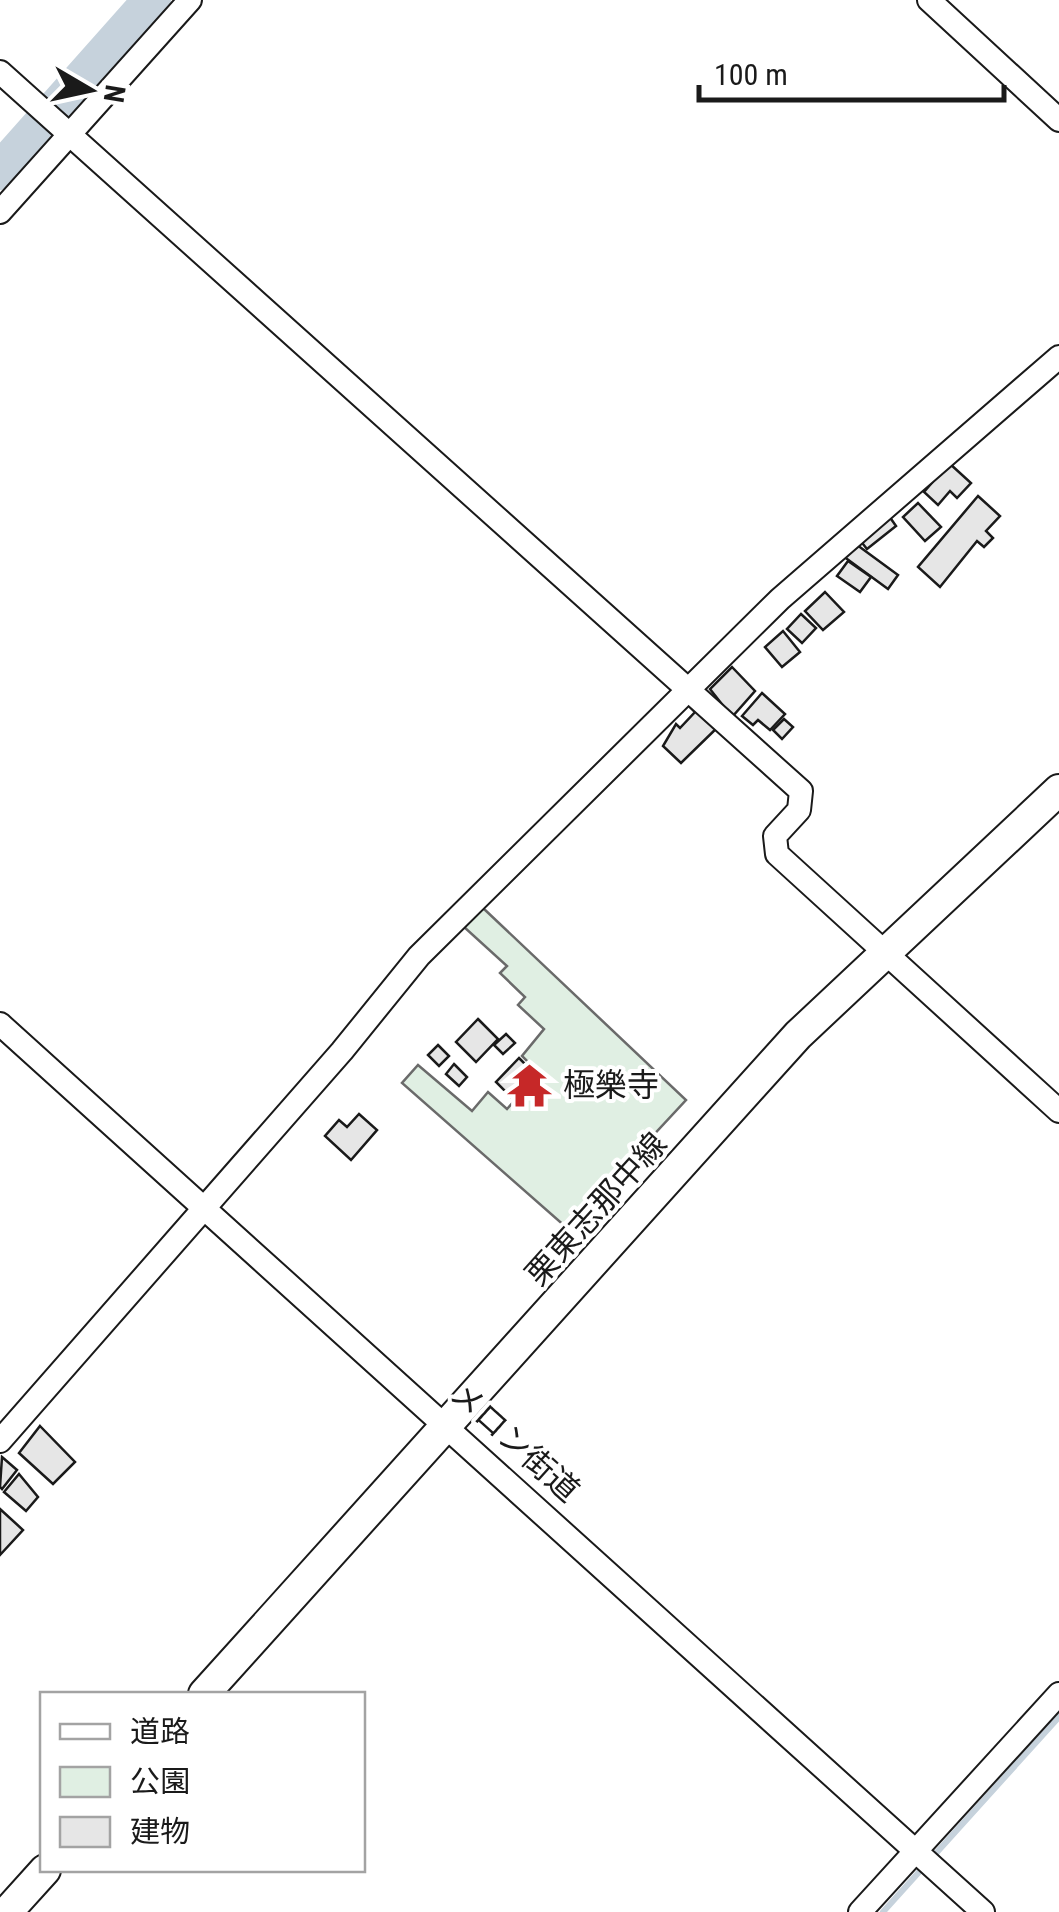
<svg xmlns="http://www.w3.org/2000/svg" width="1059" height="1912" font-family="'Roboto Condensed','Noto Sans JP',sans-serif">
<style>
.green{fill:#e0efe3;stroke:#6a6a6a;stroke-width:2.5}
.lines{fill:none;stroke-linecap:round;stroke-linejoin:round}
.stream{stroke:#c6d2dc;stroke-width:6}
.river{stroke:#c6d2dc;stroke-width:38}
.building{fill:#e6e6e6;stroke:#1a1a1a;stroke-width:2.5}
.minor-casing{stroke:#1a1a1a;stroke-width:26}
.major-casing{stroke:#1a1a1a;stroke-width:34}
.minor{stroke:#fff;stroke-width:22}
.major{stroke:#fff;stroke-width:30}
.labels{text-anchor:middle;dominant-baseline:central;stroke-width:8;stroke-linejoin:round;paint-order:stroke}
.poi-label{font-size:32px;fill:#1a1a1a;stroke:#fff;text-anchor:start}
.street-label{font-size:32px;fill:#1a1a1a;stroke:#fff}
</style>
<rect width="100%" height="100%" fill="#fff"/>
<path class="green" d="M483,908l203,192 -119,128 -165,-145 16,-18 54,46 16,-19 19,17 32,-36 -17,-17 22,-27 -26,-24 7,-8 -25,-24 7,-7 -43,-39z"/>
<g class="lines">
<path class="stream" d="M883,1912l176,-195"/>
<path class="river" d="M0,171l152,-171"/>
</g>
<g class="building">
<path d="M949,463l22,20 -14,15 -7,-7 -12,14 -14,-13z"/>
<path d="M978,496l22,20 -14,15 7,7 -9,9 -7,-6 -37,46 -22,-20z"/>
<path d="M918,503l23,24 -16,14 -22,-24z"/>
<path d="M889,516l7,10 -29,23 -8,-10z"/>
<path d="M853,542l45,33 -10,14 -45,-33z"/>
<path d="M848,561l23,16 -11,15 -23,-16z"/>
<path d="M825,592l19,20 -21,18 -18,-19z"/>
<path d="M801,614l15,14 -14,15 -15,-14z"/>
<path d="M783,631l17,21 -18,15 -17,-20z"/>
<path d="M732,667l23,24 -23,26 -22,-28z"/>
<path d="M762,693l23,21 -15,16 -12,-10 -5,5 -11,-9z"/>
<path d="M692,699l28,26 -39,38 -18,-17 13,-22 4,4 15,-16 -8,-8z"/>
<path d="M784,719l9,8 -11,12 -9,-9z"/>
<path d="M478,1019l20,20 -22,23 -20,-20z"/>
<path d="M506,1034l9,9 -12,11 -9,-9z"/>
<path d="M438,1045l11,11 -10,10 -11,-11z"/>
<path d="M519,1058l15,15 -23,24 -15,-15z"/>
<path d="M454,1064l13,13 -8,9 -13,-12z"/>
<path d="M359,1114l18,16 -26,30 -26,-24 14,-16 8,7z"/>
<path d="M40,1426l35,36 -22,22 -34,-31z"/>
<path d="M2,1457l15,13 -15,19 -2,-2z"/>
<path d="M19,1474l19,23 -12,14 -22,-19z"/>
<path d="M0,1509l23,21 -23,25z"/>
</g>
<g class="lines">
<defs>
<g id="minor">
<path d="M929,0l130,120"/>
<path d="M0,72l801,719 -2,19 -24,26 2,18 282,257"/>
<path d="M0,212l190,-212"/>
<path d="M0,1024l983,888"/>
<path d="M0,1441l342,-390 77,-95 361,-357 279,-242"/>
<path d="M860,1912l199,-218"/>
</g>
<g id="major">
<path d="M204,1694l594,-659 261,-245"/>
<path d="M7,1912l38,-42"/>
</g>
</defs>
<use href="#minor" class="minor-casing"/>
<use href="#major" class="major-casing"/>
<use href="#minor" class="minor"/>
<use href="#major" class="major"/>
</g>
<defs>
<symbol id="temple-bare" viewBox="-9 -9 18 18"><path d="M0-6L5-2H3V0L6.5 2.5H4V6H1.5V3h-3V6H-4V2.5H-6.5L-3 0V-2H-5Z" fill="#c62828" stroke="#fff" stroke-width="2.5" paint-order="stroke"/></symbol>
</defs>
<g fill-rule="evenodd">
<use href="#temple-bare" x="498" y="1054" width="63" height="63"/>
</g>
<g class="labels">
<g class="poi-label">
<text x="563" y="1085">極樂寺</text>
</g>
<g class="street-label">
<text transform="translate(596 1209) rotate(-48)">栗東志那中線</text>
<text transform="translate(515 1442) rotate(42)">メロン街道</text>
</g>
</g>
<rect x="40" y="1692" width="325" height="180" fill="#ffffff" stroke="#a3a3a3" stroke-width="2.5"/>
<rect x="60" y="1724" width="50" height="15" fill="#ffffff" stroke="#a3a3a3" stroke-width="2.5"/>
<text x="130" y="1742" font-size="30" fill="#1a1a1a">道路</text>
<rect x="60" y="1767" width="50" height="30" fill="#e0efe3" stroke="#a3a3a3" stroke-width="2.5"/>
<text x="130" y="1792" font-size="30" fill="#1a1a1a">公園</text>
<rect x="60" y="1817" width="50" height="30" fill="#e6e6e6" stroke="#a3a3a3" stroke-width="2.5"/>
<text x="130" y="1842" font-size="30" fill="#1a1a1a">建物</text>
<g transform="translate(90 90) rotate(99)" stroke="#ffffff" stroke-width="8" paint-order="stroke">
<path d="M0-8L18 38L0 25L-18 38Z" fill="#1a1a1a"/>
<text y="-15" font-size="28" font-weight="bold" text-anchor="middle" fill="#1a1a1a">N</text>
</g>
<path d="M699 85v15h305v-15" fill="none" stroke="#1a1a1a" stroke-width="5"/>
<text x="714" y="85" font-size="30" fill="#1a1a1a" stroke="#ffffff" stroke-width="8" paint-order="stroke">100 m</text>
</svg>
